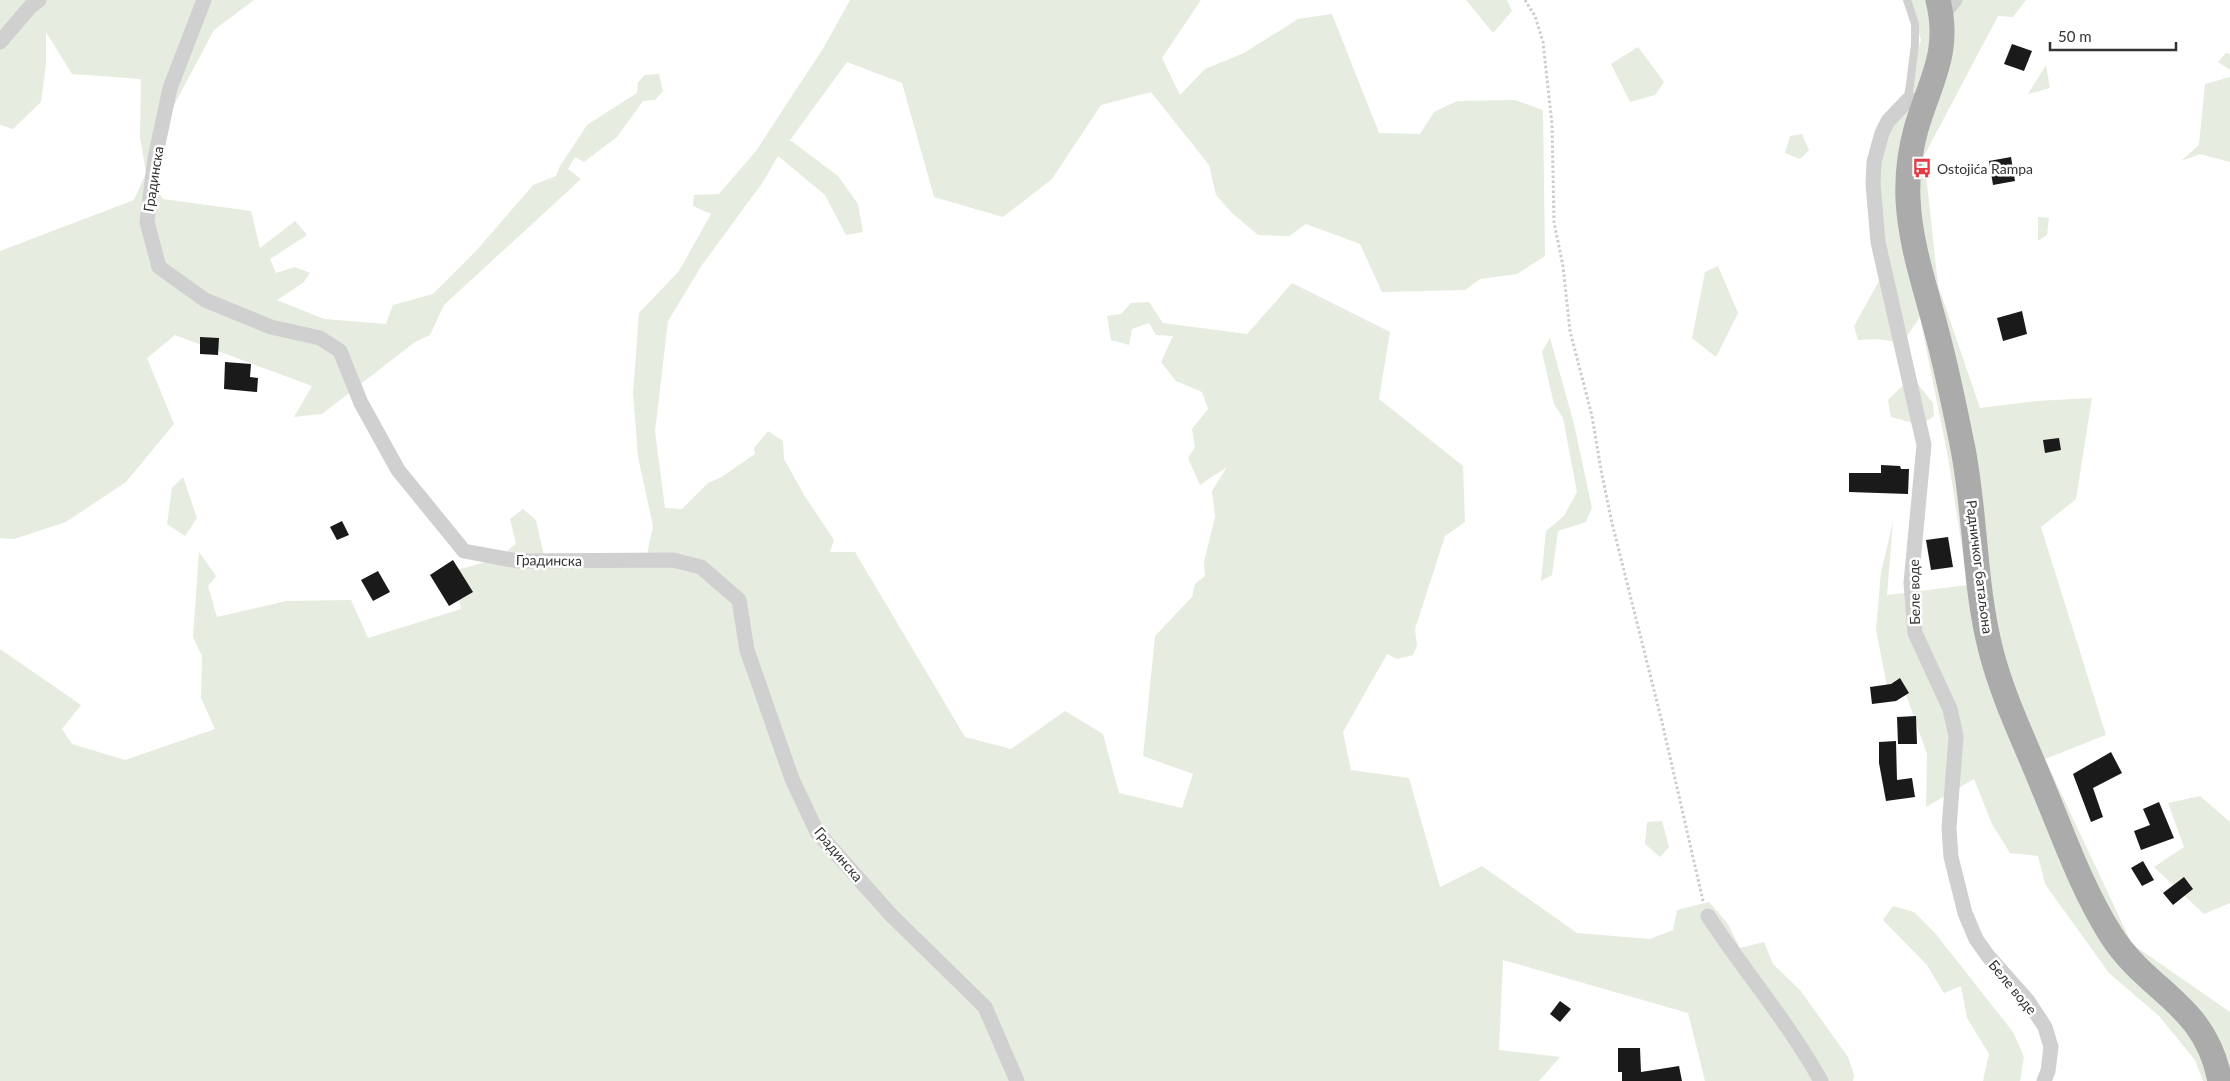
<svg xmlns="http://www.w3.org/2000/svg" width="2230" height="1081" font-family="Lato,sans-serif">
<style>
.green{fill:#e6ecdf}
.building{fill:#1a1a1a}
.lines{fill:none;stroke-linecap:round;stroke-linejoin:round}
.path{stroke:#cdcdcd;stroke-width:3;stroke-dasharray:2.5 2.5;stroke-linecap:butt}
.service{stroke:#d0d0d0;stroke-width:8}
.minor{stroke:#d0d0d0;stroke-width:15}
.primary{stroke:#ababab;stroke-width:25}
.labels{text-anchor:middle;dominant-baseline:central;stroke-width:5;stroke-linejoin:round;paint-order:stroke}
.poi-label{font-size:14px;fill:#333;stroke:#fff;text-anchor:start}
.street-label{font-size:14px;fill:#333;stroke:#fff}
</style>
<rect width="100%" height="100%" fill="#fff"/>
<g class="green">
<path d="M0,0h254l-40,30 -41,77 -27,66 17,26 88,12 9,37 35,-27 12,14 -37,24 6,14 19,-6 15,6 -7,10 -26,17 47,19 62,5 7,-19 40,-11 43,-43 57,-66 23,-9 4,-10 27,-41 50,-32 1,-11 7,-7 14,-1 4,17 -8,9 -12,1 -26,36 -33,25 -9,-5 -7,12 13,10 -137,126 -14,30 -15,7 -93,72 -28,3 18,-31 -137,-51 -28,23 27,66 -48,58 -60,40 -52,17 -14,-1v-287l134,-51 12,-27 -6,-36 1,-58 -69,-5 -26,-42v31l-5,39 -28,27 -13,-4z"/>
<path d="M850,0h351l-39,58 18,37 25,-26 39,-16 54,-34 34,-5 47,119 41,1 14,-22 23,-11 58,-1 28,10 2,146 -28,18 -37,5 -15,11 -83,2 -22,-48 -54,-20 -17,12 -31,-1 -26,-22 -16,-18 -7,-30 -58,-73 -50,13 -49,74 -49,38 -69,-20 -32,-114 -55,-21 -57,78 48,36 20,28 5,28 -17,3 -21,-40 -47,-39 -15,26 -61,83 -34,56 -13,111 10,76 17,1 26,-26 12,-5 35,-24 -1,-6 14,-17 15,10 1,18 20,36 30,45 -4,12h25l110,185 46,12 54,-38 38,23 16,59 63,15 11,-34 -50,-18 12,-120 37,-39 3,-13 10,-8 -1,-14 11,-45 -3,-26 15,-24 -27,18 -12,-27 7,-11 -3,-18 16,-20 -6,-17 -26,-11 -15,-19 12,-26 -17,-1 -7,-12 -17,6 -3,16 -18,-5 -4,-24 14,-2 10,-11 18,-1 14,21 84,11 45,-51 98,49 -11,67 84,67 2,56 -20,14 -30,93 2,17 -4,9 -16,4 -10,-5 -44,78 8,38 58,8 31,109 42,-21 95,67 73,6 23,-9 4,-20 32,-8 19,22 12,24 24,-6 9,22 27,26 48,67 6,18 -1,6h-148l-17,-68 -185,-53 -4,90 61,7 -21,24h-1539v-432l81,56 -19,24 10,15 53,16 90,-31 -14,-31 1,-42 -9,-19 6,-85 17,24 -8,10 9,31 69,-16 65,-1 17,38 93,-29 -8,-38 44,-12 19,-15 -6,-25 13,-10 13,11 9,40 102,-6 6,-28 -15,-69 -5,-64 6,-80 40,-42 32,-57 -18,-8 1,-11 25,-1 37,-43 68,-104z"/>
<path d="M1466,0h41l5,11 -19,22z"/>
<path d="M1910,0h116l-13,17 -15,-1 -74,140 14,129 42,123 56,-7 56,-3 -16,101 -35,28 65,208 -61,24 87,185 98,68v69h-27l-8,-21 -36,-44 -50,-43 -64,-89 -7,-28 -28,-3 -18,-29 -18,-45 -48,28 1,-53 -25,-71 -15,3 -11,-56 5,-58 12,-50 -6,73 81,-10 -20,-128 -28,-140 -18,26 -23,-4 -21,1 -4,-14 25,-45 -9,-129 33,-56 18,-56z"/>
<path d="M1638,47l26,35 -9,13 -25,7 -19,-38z"/>
<path d="M2226,53l4,1v16l-12,-8z"/>
<path d="M2046,65l4,23 -22,6z"/>
<path d="M2230,77v85l-30,-8 -19,7 18,-16 6,-61z"/>
<path d="M1802,134l7,16 -9,9 -15,-6 5,-17z"/>
<path d="M2038,217l11,1 -2,17 -9,6z"/>
<path d="M1718,266l20,47 -22,44 -24,-19 13,-66z"/>
<path d="M1550,338l24,86 18,84 -6,14 -28,9 -6,44 -11,6 5,-50 18,-15 13,-24 -14,-74 -9,-14 -12,-52z"/>
<path d="M1912,377l21,26 1,13 -13,9 -30,-8 -3,-17z"/>
<path d="M183,477l14,41 -12,18 -18,-12 5,-36z"/>
<path d="M2200,796l30,26v81l-26,11 -50,-47 30,-20 -16,-44z"/>
<path d="M1662,821l7,26 -9,10 -15,-13 2,-22z"/>
<path d="M1893,906l21,6 21,21 78,99 11,25 -4,24h-37l6,-27 -22,-36 -6,-32 -17,7 -17,-28 -44,-45z"/>
</g>
<g class="building">
<path d="M2012,44l20,7 -8,20 -20,-7z"/>
<path d="M2011,157l4,24 -22,4 -4,-24z"/>
<path d="M2022,311l5,23 -24,7 -6,-23z"/>
<path d="M200,337l19,1 -1,17 -18,-1z"/>
<path d="M225,362l26,2 -1,13 8,1 -1,14 -33,-3z"/>
<path d="M2059,438l2,12 -16,3 -2,-13z"/>
<path d="M1881,465l19,1 1,3h8l-1,25 -59,-2v-19h32z"/>
<path d="M342,521l7,14 -12,5 -7,-13z"/>
<path d="M1948,537l5,30 -22,3 -5,-30z"/>
<path d="M453,560l20,32 -24,14 -19,-31z"/>
<path d="M378,571l12,21 -17,9 -12,-21z"/>
<path d="M1900,678l9,15 -13,8 -24,3 -2,-17 21,-3z"/>
<path d="M1916,716l1,28h-19l-1,-27z"/>
<path d="M1896,741l1,39 15,-2 3,19 -29,4 -7,-38v-21z"/>
<path d="M2111,752l11,21 -29,15 10,29 -12,5 -18,-48z"/>
<path d="M2159,802l15,36 -33,12 -7,-19 16,-6 -7,-16z"/>
<path d="M2143,861l11,19 -12,6 -11,-18z"/>
<path d="M2184,877l9,12 -20,16 -10,-12z"/>
<path d="M1560,1001l11,8 -11,13 -10,-8z"/>
<path d="M1618,1048h22l1,24 38,-6 3,15h-60v-9h-4z"/>
</g>
<g class="lines">
<path class="path" d="M1525,0l10,16 8,26 9,82 2,98 9,44 7,65 22,85 9,54 11,53 50,199 41,179"/>
<path class="service" d="M1907,0l8,24v20l-7,56"/>
<g class="minor">
<path d="M204,0l-34,88 -15,70 -8,64 12,45 46,33 66,27 49,11 20,13 21,52 37,67 66,81 54,10 155,-1 28,7 38,33 8,50 45,129 25,53 74,83 94,92 32,74"/>
<path d="M1942,16l13,-16"/>
<path d="M0,42l30,-35 9,-7"/>
<path d="M1926,101l-18,-1 -20,21 -6,12 -8,29 -1,22 5,58 46,203 -13,138 4,50 35,76 6,27 -7,92 2,29 14,56 11,26 12,17 40,45 17,26 6,20 -3,24 -4,10"/>
<path d="M1708,916c37,56 80,106 113,165"/>
</g>
<path class="primary" d="M1938,0c13,53 -8,81 -22,129 -6,22 -9,47 -8,70 2,45 17,87 28,130 11,40 19,80 27,120 13,67 11,136 28,202 12,47 34,91 52,136 21,50 39,102 68,148 38,59 94,68 109,146"/>
</g>
<defs>
<symbol id="bus-bare" viewBox="-9 -9 18 18"><path d="M-5-6H5V4H4V6H2V4H-2V6H-4V4H-5ZM-3.5-4V0h7V-4ZM-3.5 1.2v1.5H-2V1.2ZM2 1.2v1.5H3.5V1.2Z" fill="#e63946" stroke="#fff" stroke-width="2.5" paint-order="stroke"/></symbol>
</defs>
<g fill-rule="evenodd">
<use href="#bus-bare" x="1908" y="154" width="28" height="28"/>
</g>
<g class="labels">
<g class="poi-label">
<text x="1937" y="168">Ostojića Rampa</text>
</g>
<g class="street-label">
<text transform="translate(153 179) rotate(-81)">Градинска</text>
<text transform="translate(549 560) rotate(1)">Градинска</text>
<text transform="translate(1980 567) rotate(83)">Радничког батаљона</text>
<text transform="translate(1914 592) rotate(-91)">Беле воде</text>
<text transform="translate(839 854) rotate(50)">Градинска</text>
<text transform="translate(2013 987) rotate(50)">Беле воде</text>
</g>
</g>
<path d="M2050 42v8h126v-8" fill="none" stroke="#333333" stroke-width="2.5"/>
<text x="2058" y="42" font-size="15" fill="#333333" stroke="#ffffff" stroke-width="4" paint-order="stroke">50 m</text>
</svg>
